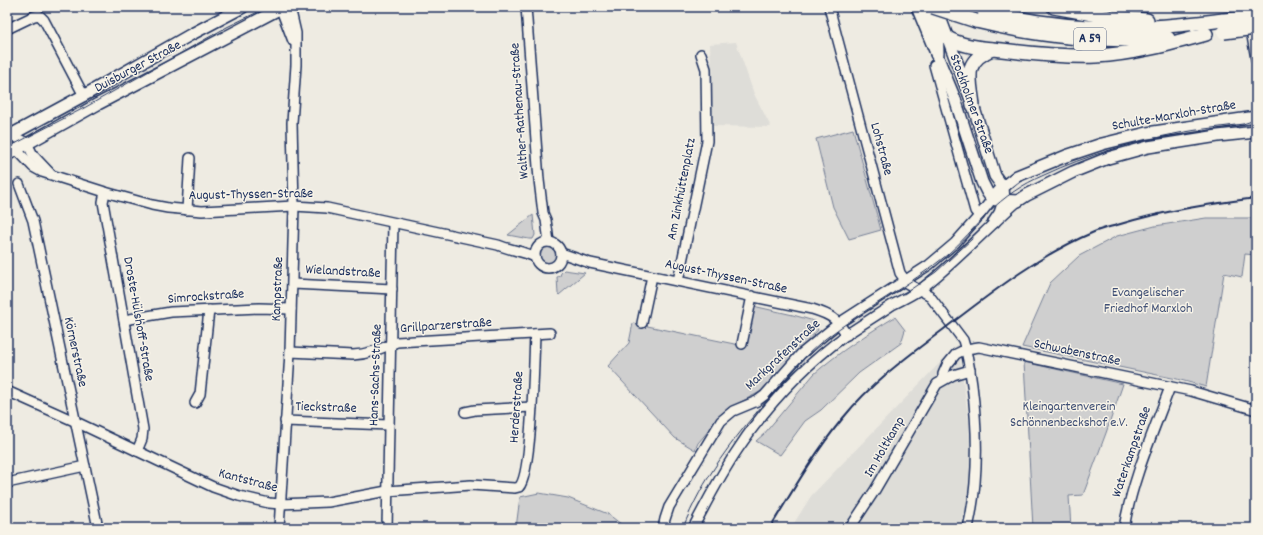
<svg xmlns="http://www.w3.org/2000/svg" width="1263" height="535" font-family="Dekko,sans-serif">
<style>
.built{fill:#deddd8}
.green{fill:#cfcfcf;stroke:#757f96}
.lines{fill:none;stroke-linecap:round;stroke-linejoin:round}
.minor-casing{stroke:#1b2f5e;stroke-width:12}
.major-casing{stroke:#1b2f5e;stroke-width:14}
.highway-casing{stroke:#1b2f5e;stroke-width:16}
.minor{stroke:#f7f3e8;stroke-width:9}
.major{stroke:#f7f3e8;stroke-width:11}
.highway{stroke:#f7f3e8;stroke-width:13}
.tram{stroke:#1b2f5e;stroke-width:1}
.rail{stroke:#1b2f5e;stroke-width:2}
.highway-bridge-casing{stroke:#1b2f5e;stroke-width:16;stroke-linecap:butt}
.highway-bridge{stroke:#f7f3e8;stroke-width:13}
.labels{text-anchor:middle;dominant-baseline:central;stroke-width:3;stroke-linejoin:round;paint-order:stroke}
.shield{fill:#f7f3e8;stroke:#5d6a87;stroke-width:1}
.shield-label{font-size:13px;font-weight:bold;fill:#1b2f5e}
.street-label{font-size:14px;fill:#1b2f5e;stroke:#f7f3e8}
.park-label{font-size:14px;fill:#3f4f75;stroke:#f7f3e8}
</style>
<rect width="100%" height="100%" fill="#eeebe2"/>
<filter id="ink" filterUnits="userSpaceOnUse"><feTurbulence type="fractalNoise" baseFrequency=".025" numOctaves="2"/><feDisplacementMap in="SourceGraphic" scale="8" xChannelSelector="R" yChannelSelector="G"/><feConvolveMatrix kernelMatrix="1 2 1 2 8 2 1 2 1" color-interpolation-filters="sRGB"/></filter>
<g filter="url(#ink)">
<g class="built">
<path d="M736,42l18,52 17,33 -58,-1 -3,-82z"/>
<path d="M958,344l11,79 3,55 -8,50h-173l20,-32z"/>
</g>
<g class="green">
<path d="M853,129l28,101 -32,9 -16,-32 -17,-68z"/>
<path d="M533,215l2,20 -2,4h-4l-21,-4z"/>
<path d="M1206,218h50l-1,37 -10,-1 -3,23 -18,-4 -18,114 -29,-8 -155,-32 28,-64 29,-27 38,-20 38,-10z"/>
<circle cx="547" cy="255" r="9"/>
<path d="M564,270l21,3 -26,22 -1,-1 -1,-17 3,-1 1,-3z"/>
<path d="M753,306l40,9 21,6 4,9 -58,62 -33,17 -29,34 -3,7 -20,-12 -67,-72 21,-23 4,-20 111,23z"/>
<path d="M895,317l10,13 -4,13 -42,30 -38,37 -16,11 -25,34 -24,-14 8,-7 50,-60c25,-22 53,-40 81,-57z"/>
<path d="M1024,362l99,22 -17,49 -23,62 -14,1 2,32h-38z"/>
<path d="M539,493l29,5 40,16 18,14h-110l4,-31z"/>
</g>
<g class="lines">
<defs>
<g id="minor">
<path d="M280,7l13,34"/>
<path d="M526,7l13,173 4,33 3,7 3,22"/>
<path d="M829,7l71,266 8,11 21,11 34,45c5,15 7,30 9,45 6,47 7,96 -4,143"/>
<path d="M1247,7l9,52"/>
<path d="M7,29l27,-13 5,-1 5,5 40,76"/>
<path d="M934,65l41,146 4,5"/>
<path d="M11,135l16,8 6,12 17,18"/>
<path d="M16,149l17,18 9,5 63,20 47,13 16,3 34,3 92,-5 33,2 171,37c12,5 25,6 37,12"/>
<path d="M19,184l14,37 65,307"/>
<path d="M105,192l-2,10 40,227 -1,10 -5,12"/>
<path d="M187,210l3,-52"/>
<circle cx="548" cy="255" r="13"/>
<path d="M561,253l29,10 222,46c19,6 24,9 35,26"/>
<path d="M678,281l29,-140 -1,-72 -5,-15"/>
<path d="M293,284l99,5"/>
<path d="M124,320l47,-8 88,-4 32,1"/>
<path d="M642,323l10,-47"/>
<path d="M742,344l10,-48"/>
<path d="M290,352l63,3c18,-1 28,-7 44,-13l153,-9"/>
<path d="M943,380v-6l4,-9 9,-11 10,-5 13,-2 212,44 65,19"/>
<path d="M7,391l67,30 139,66 26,9 30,7 11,1 48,-2 59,-11 84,-6 44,3 4,-1c13,-12 15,-130 16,-153"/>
<path d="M195,403l5,-9 9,-84"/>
<path d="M465,412l10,-2 57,-3"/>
<path d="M285,421l104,4"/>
<path d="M7,483l78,-17"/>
<path d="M279,528l11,-176 4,-146 -2,-83 4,-58v-32l-6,-26"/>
<path d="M387,528l6,-305"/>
<path d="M663,528l2,-9 4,-12 52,-86 12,-10 24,-10 8,-6 36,-41 38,-31 90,-58 26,-22 24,-27 13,-17"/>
<path d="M693,528c14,-27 28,-54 45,-79 29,-44 66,-83 108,-114 15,-10 31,-20 46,-30 10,-5 20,-10 29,-16 35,-27 64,-59 97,-88"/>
<path d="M850,528l25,-38 62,-106 16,-9 17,-5"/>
<path d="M1124,528c8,-48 29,-95 46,-141"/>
</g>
<g id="major">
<path d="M917,7l38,92 27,83 5,10 5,7 5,1 21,1 9,-6 46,-23 35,-14 40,-11 70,-11 38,-4"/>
<path d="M936,7l37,98 22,71 8,11 1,14 -4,12 -6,9"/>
<path d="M7,137l83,-45 100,-57 53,-28"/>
<path d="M7,155l91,-51 185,-97"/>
<path d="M992,199l11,-12 14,-11 49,-20 36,-12 45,-11 109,-16"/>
</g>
<g id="highway">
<path d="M927,7c4,11 9,24 19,30 16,10 38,11 56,13 31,4 63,7 94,6 38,-2 74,-12 110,-22"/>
<path d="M970,7c59,17 119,23 180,20 25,-1 49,-4 73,-7"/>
<path d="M1054,7l55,10 38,3"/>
<path d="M976,21c66,16 124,22 192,17"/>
<path d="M936,23l1,31"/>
<path d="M973,105c-3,-27 -11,-43 19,-56"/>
</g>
</defs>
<use href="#minor" class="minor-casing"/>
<use href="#major" class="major-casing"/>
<use href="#highway" class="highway-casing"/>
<use href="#minor" class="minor"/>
<use href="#major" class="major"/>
<use href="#highway" class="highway"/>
<g class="tram">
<path d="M1251,7l5,29"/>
<path d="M7,148l77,-40 143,-81 41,-20"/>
<path d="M904,294l32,-22 36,-33"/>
<path d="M683,528c19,-49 51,-90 85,-129 17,-21 36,-43 57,-60 39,-30 84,-53 122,-84 15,-13 27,-28 41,-42 16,-16 35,-29 56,-38 43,-20 89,-33 135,-42 21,-4 43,-6 64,-9l9,-3 4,-3"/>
</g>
<path class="rail" d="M770,528c23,-38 45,-76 73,-110 29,-36 65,-62 101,-89 47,-36 95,-74 150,-97 7,-3 16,-5 23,-7 45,-14 92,-21 139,-27"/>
<defs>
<g id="highway-bridge">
<path d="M933,7l43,14"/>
<path d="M1223,20l33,-3"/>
<path d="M1224,32l32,-4"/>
</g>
</defs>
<use href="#highway-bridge" class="highway-bridge-casing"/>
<use href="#highway-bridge" class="highway-bridge"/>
</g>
</g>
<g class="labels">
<rect class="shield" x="1074" y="28" width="32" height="22" rx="3"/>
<g class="shield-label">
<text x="1090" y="39">A 59</text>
</g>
<g class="street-label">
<text transform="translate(138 67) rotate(-28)">Duisburger Straße</text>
<text transform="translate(971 104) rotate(70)">Stockholmer Straße</text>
<text transform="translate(520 111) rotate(-94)">Walther-Rathenau-Straße</text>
<text transform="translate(1174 116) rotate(-10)">Schulte-Marxloh-Straße</text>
<text transform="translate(881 149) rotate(75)">Lohstraße</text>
<text transform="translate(682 189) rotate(-79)">Am Zinkhüttenplatz</text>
<text transform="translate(251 195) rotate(-1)">August-Thyssen-Straße</text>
<text transform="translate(343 272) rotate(3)">Wielandstraße</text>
<text transform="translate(726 277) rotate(12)">August-Thyssen-Straße</text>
<text transform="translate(278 289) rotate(-88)">Kampstraße</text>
<text transform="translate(206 297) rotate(-4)">Simrockstraße</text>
<text transform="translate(138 319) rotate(80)">Droste-Hülshoff-Straße</text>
<text transform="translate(446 326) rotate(-4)">Grillparzerstraße</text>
<text transform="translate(75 352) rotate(78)">Körnerstraße</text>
<text transform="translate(1077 353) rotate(12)">Schwabenstraße</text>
<text transform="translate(783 355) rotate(-43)">Markgrafenstraße</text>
<text transform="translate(376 375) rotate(-88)">Hans-Sachs-Straße</text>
<text transform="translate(517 407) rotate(-86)">Herderstraße</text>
<text transform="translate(326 408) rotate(2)">Tieckstraße</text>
<text transform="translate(885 447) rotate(-60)">Im Holtkamp</text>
<text transform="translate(1132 452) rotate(-71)">Waterkampstraße</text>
<text transform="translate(248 481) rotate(15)">Kantstraße</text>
</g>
<g class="park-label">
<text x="1148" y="293">Evangelischer<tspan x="1148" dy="16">Friedhof Marxloh</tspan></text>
<text x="1069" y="407">Kleingartenverein<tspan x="1069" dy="16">Schönnenbeckshof e.V.</tspan></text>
</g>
</g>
<rect width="1263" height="535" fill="none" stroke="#f7f3e8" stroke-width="24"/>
<rect x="12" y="12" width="1239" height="511" fill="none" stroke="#1b2f5e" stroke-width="1.5" filter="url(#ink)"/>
</svg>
